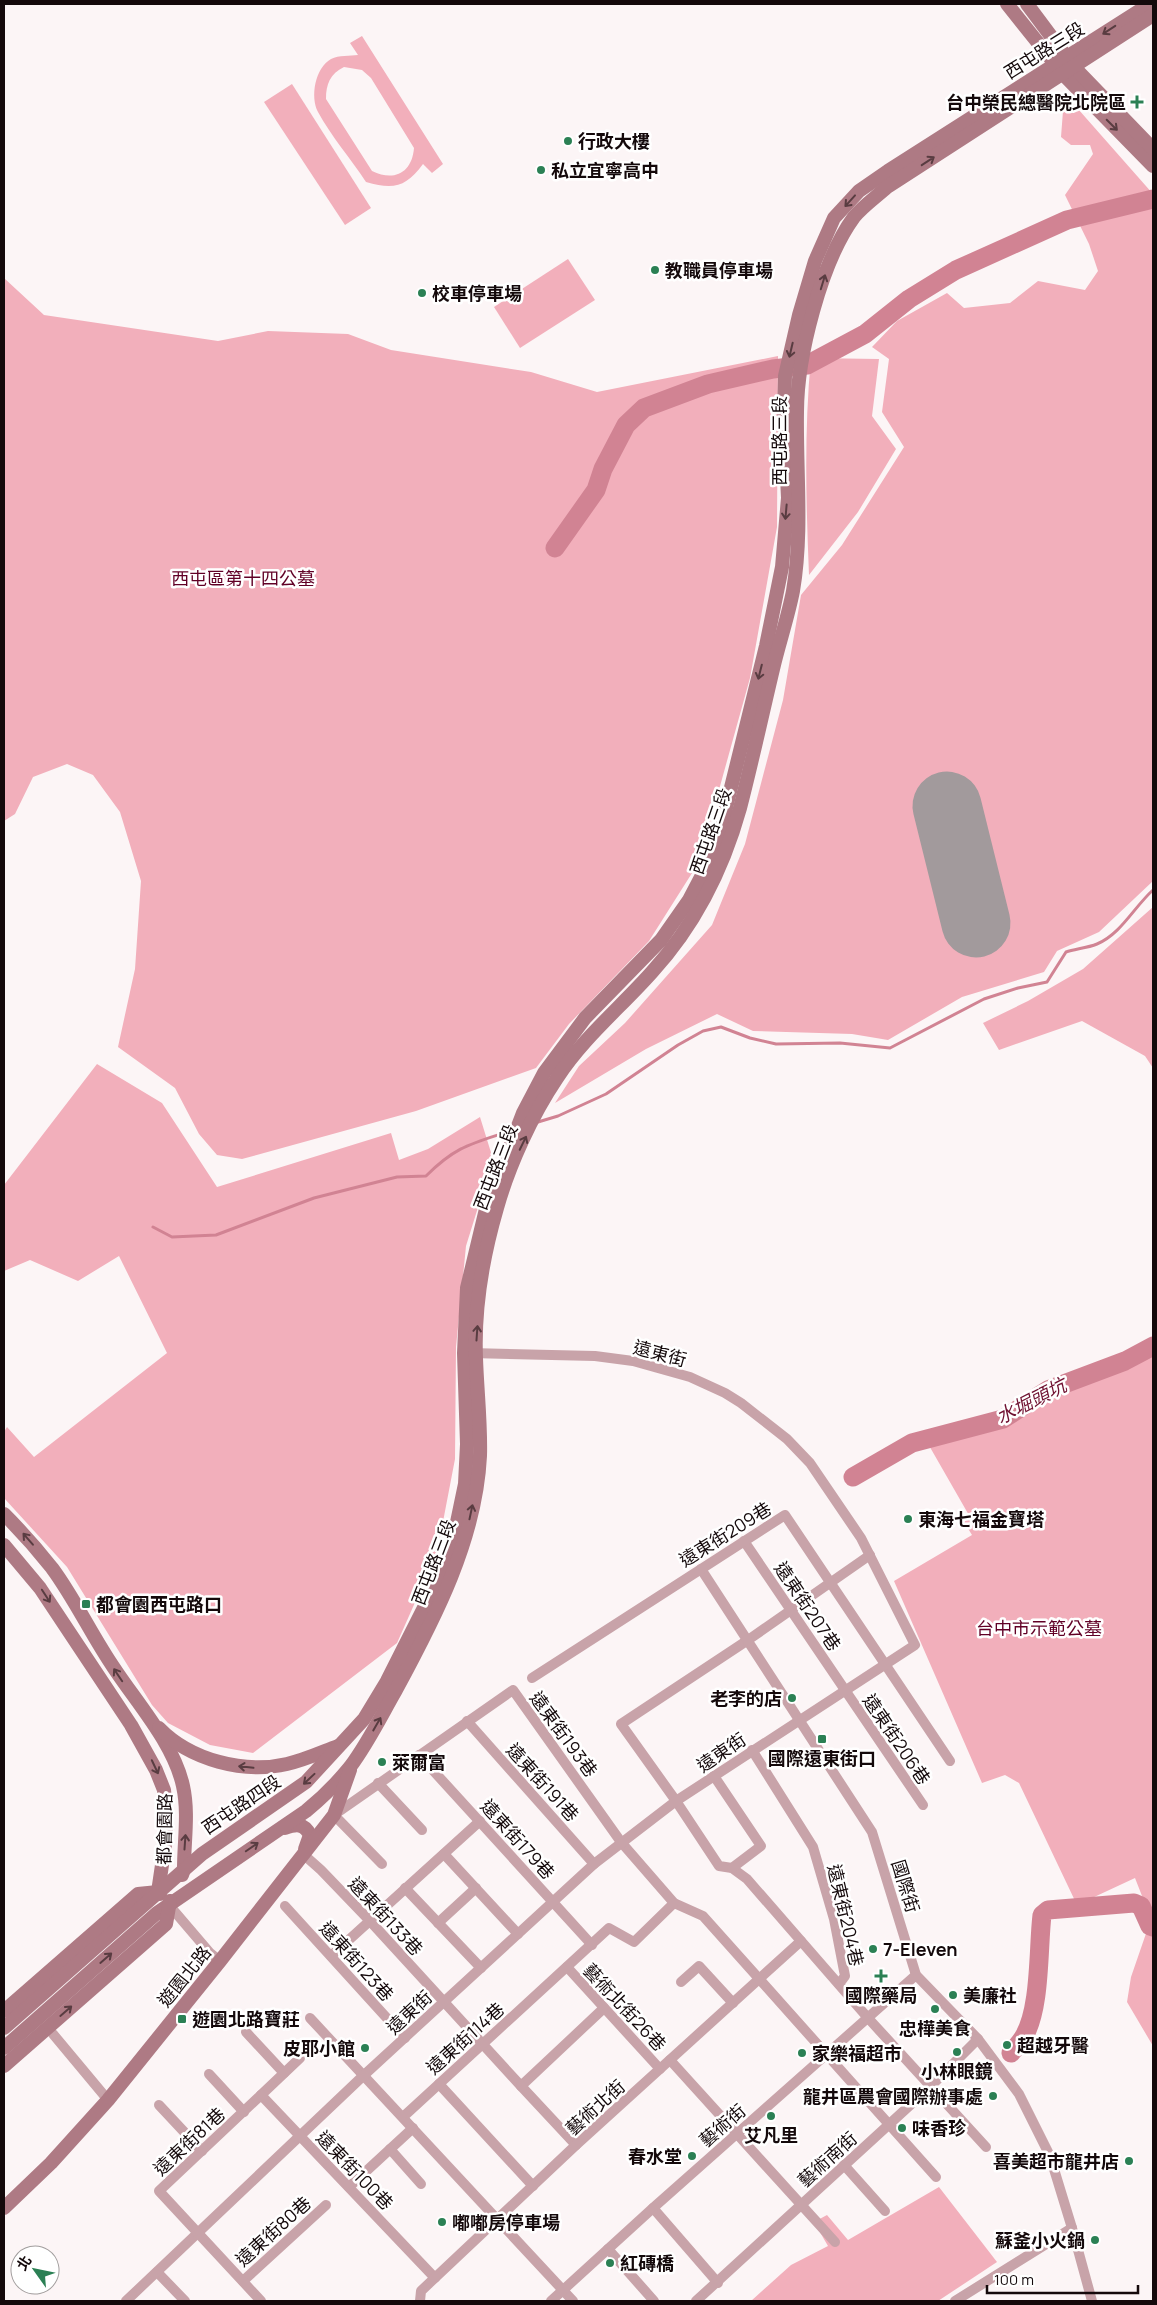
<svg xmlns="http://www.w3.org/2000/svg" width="1157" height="2305" font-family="Manrope,'Noto Sans TC',sans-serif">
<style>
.green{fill:#f2afbb;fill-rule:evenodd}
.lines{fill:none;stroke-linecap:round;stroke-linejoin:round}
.stream{stroke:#d18393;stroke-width:3}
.river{stroke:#d18393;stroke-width:19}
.runway{stroke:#a29a9c;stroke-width:69}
.street{stroke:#c8a3a9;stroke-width:10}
.secondary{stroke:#ae7a84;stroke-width:14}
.oneway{stroke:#593c41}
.poi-dot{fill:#2b8054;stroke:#fff;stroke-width:2}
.labels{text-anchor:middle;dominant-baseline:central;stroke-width:5;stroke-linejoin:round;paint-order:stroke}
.street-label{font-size:18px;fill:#14090b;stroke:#fff}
.poi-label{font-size:18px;font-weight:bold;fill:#14090b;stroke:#fff;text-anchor:start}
.park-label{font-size:18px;fill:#610026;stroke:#fff}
.water-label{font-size:19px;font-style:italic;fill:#701232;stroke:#fff}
</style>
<rect width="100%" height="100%" fill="#fcf5f6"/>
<g class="green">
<path d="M362,36l81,128 -11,9 -9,-9c-17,23 -29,26 -57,18 -15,-23 -35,-46 -48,-70 -8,-15 -3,-44 13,-53 8,-4 19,-3 27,-4l-8,-12zM344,67l18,3 9,8 43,70c-2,25 -20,34 -42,23l-46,-72c0,-15 4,-25 18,-32z"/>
<path d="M292,84l79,124 -26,17 -81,-123z"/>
<path d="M1071,101l82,93v687l-54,51 -42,19 -13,21 -82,25 -74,43 -36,-6 -99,-3 -36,-17 -71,35 -91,54 24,-37 46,-43 87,-98 33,-81 38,-144 18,-105 41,-50 62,-98 -22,-35 7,-53 -17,-12 25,-26 50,-28 17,15 46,-5 28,-22 47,9 13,-19 -9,-27 -24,-49 28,-41 -3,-9h-19l-10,-8 2,-26z"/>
<path d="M568,259l27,41 -75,48 -26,-41z"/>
<path d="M4,278l40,37 174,26 50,-10 80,3 43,16 140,22 66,20 181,-36 -1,171 -27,151 -51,184 -50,79 -80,83 -33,44 -120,43 -174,48 -25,-4 -18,-21 -24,-46 -57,-41 17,-78 6,-88 -21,-69 -27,-37 -26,-11 -34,13 -18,37 -11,7z"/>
<path d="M811,358l68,1 -7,57 24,33 -38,63 -49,63c-3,-72 -5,-145 2,-217z"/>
<path d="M1153,907v161l-8,-12 -63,-35 -83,29 -16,-27 45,-22 55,-32z"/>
<path d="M97,1064l65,39 55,84 174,-54 8,27 29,-11 52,-32 13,42 -27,87 -10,101 -1,112 -18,94 -40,90 -144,110 -43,-8 -42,-22 -16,-18 -85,-138 -63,-69v-66l3,-5 27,30 133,-104 -48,-97 -41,25 -48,-21 -26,11v-86z"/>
<path d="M1153,1350v696l-26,-44 4,-25 20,-58 -16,-41 -58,27 -58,-122 -14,-8 -23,8 -88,-202 78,-46 -8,-13 6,-5 -43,-75 78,-21 44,-29 78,-29z"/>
<path d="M939,2187l58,75 -59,39h-187l40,-36 37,-19 -14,-24 13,-7 21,25z"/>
</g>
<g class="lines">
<g class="stream">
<path d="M538,1122l20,-6 48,-22 72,-49 25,-14 18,-4 29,11 26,6 64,-1 50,5 94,-49 34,-11 29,-6 19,-30c9,-3 21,-4 31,-8 24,-10 37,-37 56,-54"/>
<path d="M153,1227l19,10 44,-2 98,-37 83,-21 29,-1c29,-29 44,-32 81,-44"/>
</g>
<g class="river">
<path d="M555,548l41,-58 7,-21 23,-44 18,-17 64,-24 65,-15 34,-4 58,-31 44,-35 47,-29 111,-50 86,-21"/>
<path d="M853,1477l59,-34 91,-24 45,-29 77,-29 28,-15"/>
<path d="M1011,2053c4,-5 9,-10 12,-15 18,-28 15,-90 19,-123l6,-5 86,-7 7,3 9,20 3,1"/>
</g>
<path class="runway" d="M947,806l29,117"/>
<g class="street">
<path d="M744,1541l179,264"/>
<path d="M870,1555l-122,85 -127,84 55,77 43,65 13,2 15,11 121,139 118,129"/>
<path d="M701,1569l171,263 44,143 62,64 41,55 31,62 22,72 20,73"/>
<path d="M532,1678l253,-163 165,246"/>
<path d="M467,1721l127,143"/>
<path d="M752,1750l61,97 21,72 11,57 -6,8"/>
<path d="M419,1755l173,190"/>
<path d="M714,1776l47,70 -29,22"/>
<path d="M378,1783l44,47"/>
<path d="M303,1854l18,16 49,51 151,165 83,-78"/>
<path d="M444,1854l74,80"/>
<path d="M382,1864l-48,-49 179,-125 108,152 53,61 29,13 233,261"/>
<path d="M405,1888l76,80"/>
<path d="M169,1905l41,48 10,8"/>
<path d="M285,1906l120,132"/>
<path d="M438,1923l38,-35"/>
<path d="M331,1956l149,-135"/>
<path d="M567,1967l93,102"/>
<path d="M681,1982l18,-16 34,37"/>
<path d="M310,2018l263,283"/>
<path d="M246,2032l38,41"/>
<path d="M53,2034l55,66"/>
<path d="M670,2060l165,182"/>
<path d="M209,2074l35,38"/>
<path d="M439,2084l94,102"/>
<path d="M521,2086l55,59"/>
<path d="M261,2095l39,-37"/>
<path d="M159,2105l43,46"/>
<path d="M403,2117l206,-189 25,14 40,-39"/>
<path d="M390,2149l31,35"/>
<path d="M844,2165l41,46"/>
<path d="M349,2187l64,-59"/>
<path d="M653,2208l65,75"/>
<path d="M608,2249l46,52"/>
<path d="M157,2272l28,29"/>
<path d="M243,2281l83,-76"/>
<path d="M126,2301l237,-225 231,-212 82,-63 239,-156 -54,-107 -51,-75 -23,-24 -46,-36 -16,-10 -35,-16 -57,-16 -38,-5 -125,-3"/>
<path d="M261,2301l-102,-110 102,-96 174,183"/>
<path d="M420,2301l1,-10 155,-146 225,-204"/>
<path d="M551,2301l102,-93 263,-233"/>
<path d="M696,2301l235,-215 47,-47"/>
<path d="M955,2301l117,-73"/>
</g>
<g class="secondary">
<path d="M1007,4l56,70 90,92"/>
<path d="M1027,4l47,63 79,82"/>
<path d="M4,1514c17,17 33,35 48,54 23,31 40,68 62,100 23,35 60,76 69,118 6,27 1,55 1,83l-2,6"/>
<path d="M4,1545l36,43 91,137 25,45 8,20 2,22v26l-8,54 2,2"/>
<path d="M159,1728c31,32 85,46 128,36 18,-4 35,-12 51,-18"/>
<path d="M285,1828c11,-4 19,-5 25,7l-5,14"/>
<path d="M4,2011l134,-117 20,-2"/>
<path d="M4,2028l198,-174 104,-72 58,-63 23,-38 47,-93 17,-37 14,-67 2,-40 -3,-91 3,-65 19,-79 37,-96 21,-40 41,-55 76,-78 28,-40 21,-40 12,-36 44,-178 16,-79 6,-69 -4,-83 1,-39 14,-61 16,-54 19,-43 25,-27 29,-20 262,-167"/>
<path d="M4,2048l153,-135 149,-102c16,-13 31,-28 44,-44 18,-24 31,-51 46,-77 39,-72 80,-151 84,-234 1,-32 -3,-66 -4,-98 -2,-50 7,-102 21,-150 12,-43 35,-93 60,-130 26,-40 63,-70 95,-106 43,-47 71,-103 88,-164 12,-46 22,-93 33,-139 6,-26 15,-52 20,-78 10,-59 3,-119 4,-179 0,-55 24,-150 57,-195 9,-11 22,-20 33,-30l266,-172"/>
<path d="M4,2066l162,-142 4,-23"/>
<path d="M4,2208l47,-45 57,-63 112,-139 114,-146 16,-45"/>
</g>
</g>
<defs><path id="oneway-shaft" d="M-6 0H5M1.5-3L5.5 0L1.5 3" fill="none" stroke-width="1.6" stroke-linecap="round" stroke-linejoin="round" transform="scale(1.25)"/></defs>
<g class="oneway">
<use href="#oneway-shaft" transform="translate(1109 30) rotate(147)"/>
<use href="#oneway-shaft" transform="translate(1112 125) rotate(45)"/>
<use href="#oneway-shaft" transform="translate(928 161) rotate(-33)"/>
<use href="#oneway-shaft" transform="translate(850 201) rotate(132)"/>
<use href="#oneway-shaft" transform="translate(823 282) rotate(-73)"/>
<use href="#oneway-shaft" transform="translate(791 350) rotate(103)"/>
<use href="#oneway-shaft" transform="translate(786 512) rotate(95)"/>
<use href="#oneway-shaft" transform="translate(760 672) rotate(104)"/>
<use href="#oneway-shaft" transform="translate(523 1143) rotate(-64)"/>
<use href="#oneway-shaft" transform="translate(477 1333) rotate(-86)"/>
<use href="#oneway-shaft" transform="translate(471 1512) rotate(-78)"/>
<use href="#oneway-shaft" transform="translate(28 1539) rotate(-131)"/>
<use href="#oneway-shaft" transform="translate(46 1596) rotate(57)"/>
<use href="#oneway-shaft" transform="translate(118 1675) rotate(-124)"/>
<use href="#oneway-shaft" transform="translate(377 1724) rotate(-60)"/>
<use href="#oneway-shaft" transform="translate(155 1767) rotate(65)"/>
<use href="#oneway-shaft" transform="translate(246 1767) rotate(-174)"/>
<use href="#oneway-shaft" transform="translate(309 1779) rotate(137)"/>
<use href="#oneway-shaft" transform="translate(185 1842) rotate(-86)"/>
<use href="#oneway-shaft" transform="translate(252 1847) rotate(-35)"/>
<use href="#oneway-shaft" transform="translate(106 1958) rotate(-41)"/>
<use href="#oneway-shaft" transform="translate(66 2011) rotate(-41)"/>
</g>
<g class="poi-dot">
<path d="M1134.5 94.5h5v5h5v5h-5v5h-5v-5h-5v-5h5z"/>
<circle cx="568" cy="141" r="5"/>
<circle cx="541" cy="170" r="5"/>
<circle cx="655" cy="270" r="5"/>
<circle cx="422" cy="293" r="5"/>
<circle cx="908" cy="1519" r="5"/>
<rect x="81" y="1599" width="10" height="10" rx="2.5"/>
<circle cx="792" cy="1698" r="5"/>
<rect x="817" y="1734" width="10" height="10" rx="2.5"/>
<circle cx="382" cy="1762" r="5"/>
<circle cx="873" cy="1949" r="5"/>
<path d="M878.5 1968.5h5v5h5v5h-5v5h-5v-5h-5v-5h5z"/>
<circle cx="953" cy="1995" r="5"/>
<circle cx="935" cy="2009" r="5"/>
<rect x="177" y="2014" width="10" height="10" rx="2.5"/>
<circle cx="1007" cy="2045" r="5"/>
<circle cx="365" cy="2048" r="5"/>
<circle cx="957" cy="2052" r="5"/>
<circle cx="802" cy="2053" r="5"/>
<circle cx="993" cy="2096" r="5"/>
<circle cx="771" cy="2116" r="5"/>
<circle cx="902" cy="2128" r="5"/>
<circle cx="692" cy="2156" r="5"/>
<circle cx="1129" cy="2161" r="5"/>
<circle cx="442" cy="2222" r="5"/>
<circle cx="1095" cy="2240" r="5"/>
<circle cx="610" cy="2263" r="5"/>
</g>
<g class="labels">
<g class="street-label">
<text transform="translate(1044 50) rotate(-32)">西屯路三段</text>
<text transform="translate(779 441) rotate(-90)">西屯路三段</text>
<text transform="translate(710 831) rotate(-71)">西屯路三段</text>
<text transform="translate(495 1167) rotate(-69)">西屯路三段</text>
<text transform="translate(660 1353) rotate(15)">遠東街</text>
<text transform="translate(725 1534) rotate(-32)">遠東街209巷</text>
<text transform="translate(433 1562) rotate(-69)">西屯路三段</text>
<text transform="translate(808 1606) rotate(56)">遠東街207巷</text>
<text transform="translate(564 1734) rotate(54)">遠東街193巷</text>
<text transform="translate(897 1739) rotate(56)">遠東街206巷</text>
<text transform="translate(721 1752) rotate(-34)">遠東街</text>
<text transform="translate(543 1782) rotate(48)">遠東街191巷</text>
<text transform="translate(241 1804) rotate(-34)">西屯路四段</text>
<text transform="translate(164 1829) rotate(-89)">都會園路</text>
<text transform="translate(518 1839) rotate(48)">遠東街179巷</text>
<text transform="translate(906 1886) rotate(73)">國際街</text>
<text transform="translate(846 1915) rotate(77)">遠東街204巷</text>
<text transform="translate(386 1916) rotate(47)">遠東街133巷</text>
<text transform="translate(357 1961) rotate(48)">遠東街123巷</text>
<text transform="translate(184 1976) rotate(-51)">遊園北路</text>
<text transform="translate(625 2007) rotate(47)">藝術北街26巷</text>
<text transform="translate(409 2012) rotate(-43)">遠東街</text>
<text transform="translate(465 2038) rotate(-42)">遠東街114巷</text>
<text transform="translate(595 2107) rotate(-42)">藝術北街</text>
<text transform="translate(722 2125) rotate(-41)">藝術街</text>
<text transform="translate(189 2141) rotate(-43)">遠東街81巷</text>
<text transform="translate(827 2159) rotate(-42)">藝術南街</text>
<text transform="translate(355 2170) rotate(46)">遠東街100巷</text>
<text transform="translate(273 2231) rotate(-42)">遠東街80巷</text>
</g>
<g class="poi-label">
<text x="1126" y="102" text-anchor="end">台中榮民總醫院北院區</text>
<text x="578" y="141">行政大樓</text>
<text x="551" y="170">私立宜寧高中</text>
<text x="665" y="270">教職員停車場</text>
<text x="432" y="293">校車停車場</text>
<text x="918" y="1519">東海七福金寶塔</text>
<text x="96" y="1604">都會園西屯路口</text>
<text x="782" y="1698" text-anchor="end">老李的店</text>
<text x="822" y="1758" text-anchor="middle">國際遠東街口</text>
<text x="392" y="1762">萊爾富</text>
<text x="883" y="1949">7-Eleven</text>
<text x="881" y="1995" text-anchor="middle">國際藥局</text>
<text x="963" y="1995">美廉社</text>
<text x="192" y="2019">遊園北路寶莊</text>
<text x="935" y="2028" text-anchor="middle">忠樺美食</text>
<text x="1017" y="2045">超越牙醫</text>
<text x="355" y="2048" text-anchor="end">皮耶小館</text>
<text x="812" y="2053">家樂福超市</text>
<text x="957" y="2071" text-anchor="middle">小林眼鏡</text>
<text x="983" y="2096" text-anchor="end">龍井區農會國際辦事處</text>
<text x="912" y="2128">味香珍</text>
<text x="771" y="2135" text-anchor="middle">艾凡里</text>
<text x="682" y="2156" text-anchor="end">春水堂</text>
<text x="1119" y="2161" text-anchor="end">喜美超市龍井店</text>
<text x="452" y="2222">嘟嘟房停車場</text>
<text x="1085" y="2240" text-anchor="end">蘇釜小火鍋</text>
<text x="620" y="2263">紅磚橋</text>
</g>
<g class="park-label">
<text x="243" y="578">西屯區第十四公墓</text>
<text x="1039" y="1628">台中市示範公墓</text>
</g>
<g class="water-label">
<text transform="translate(1031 1401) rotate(-27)">水堀頭坑</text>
</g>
</g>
<rect width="1157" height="2305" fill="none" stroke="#14090b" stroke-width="10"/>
<g transform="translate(35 2270) rotate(303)"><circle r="24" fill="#ffffff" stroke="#a19d9d"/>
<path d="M0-4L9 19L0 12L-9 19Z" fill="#2b8054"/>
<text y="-8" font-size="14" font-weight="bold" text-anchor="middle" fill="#14090b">北</text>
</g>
<path d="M987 2285v8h151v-8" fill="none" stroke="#14090b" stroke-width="2.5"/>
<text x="994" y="2285" font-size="15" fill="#14090b" stroke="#ffffff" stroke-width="4" paint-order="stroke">100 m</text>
</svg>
